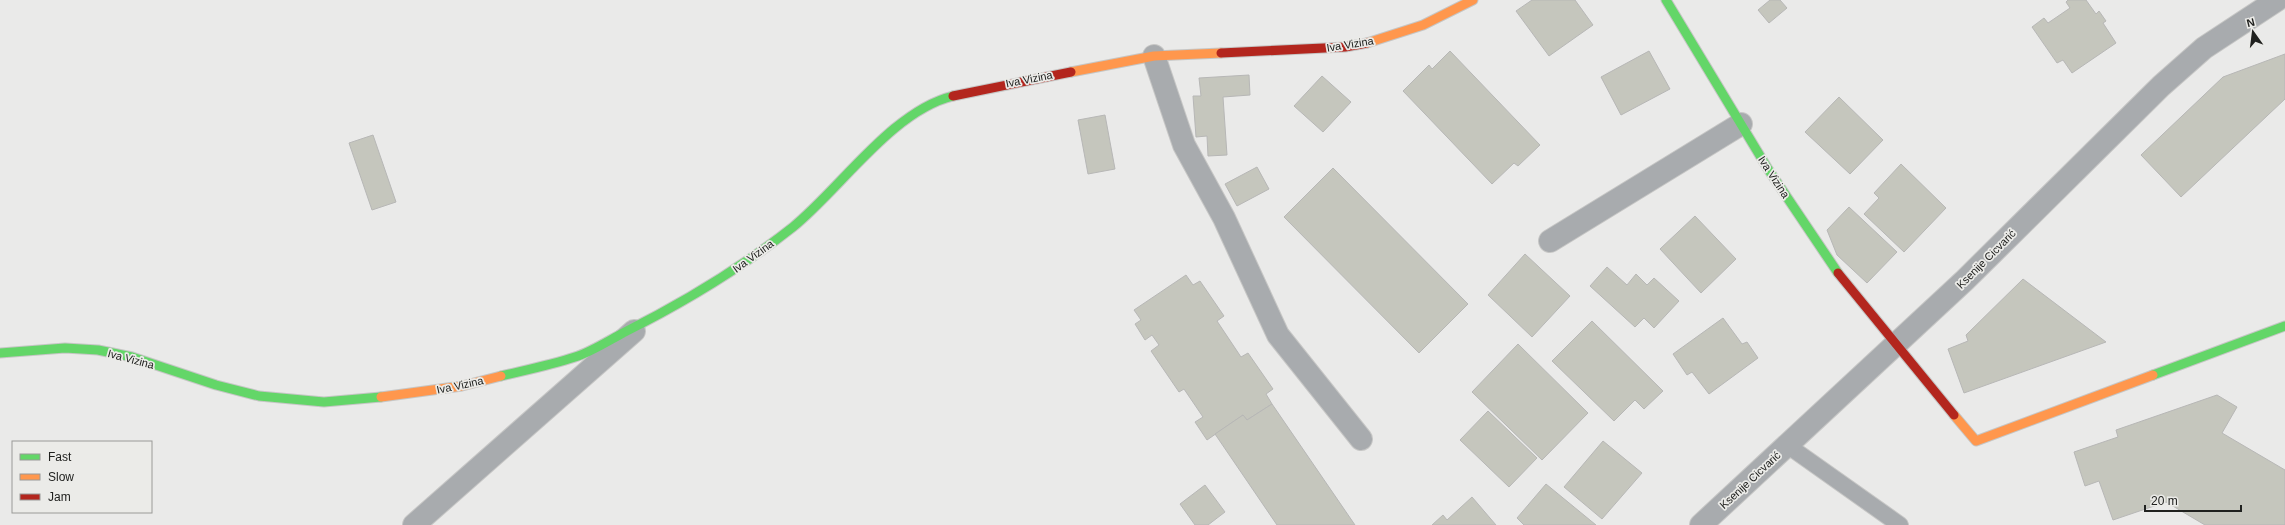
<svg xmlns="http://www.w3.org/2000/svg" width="2285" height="525" font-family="Arial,sans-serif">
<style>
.building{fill:#c5c6bd;stroke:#b7b7b6}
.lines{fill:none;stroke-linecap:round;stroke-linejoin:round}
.lane-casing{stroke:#c6c6c5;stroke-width:18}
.street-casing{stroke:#c6c6c5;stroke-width:24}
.fast-casing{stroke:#c6c6c5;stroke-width:11}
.slow-casing{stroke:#c6c6c5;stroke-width:11}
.jam-casing{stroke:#c6c6c5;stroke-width:11}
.lane{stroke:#a8abae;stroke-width:16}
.street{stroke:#a8abae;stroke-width:22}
.fast{stroke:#63d668;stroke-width:9}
.slow{stroke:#ff974d;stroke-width:9}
.jam{stroke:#b3261e;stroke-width:9}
.labels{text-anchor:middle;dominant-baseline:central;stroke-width:3.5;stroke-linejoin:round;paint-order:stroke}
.street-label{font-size:11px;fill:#20211f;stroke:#ebebe8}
</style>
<rect width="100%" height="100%" fill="#eaeae9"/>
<g class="building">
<path d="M1532,0h43l18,25 -44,31 -33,-45z"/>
<path d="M1770,0h10l7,8 -18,15 -11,-13z"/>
<path d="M2068,0h18l10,14 3,-3 7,10 -3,2 13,20 -44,30 -9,-13 -6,3 -25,-36 12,-9 4,5 22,-15 -4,-6z"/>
<path d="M1450,51l90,94 -22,21 -4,-3 -22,21 -89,-93 26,-26 3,4z"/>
<path d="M1649,51l21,38 -49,26 -20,-38z"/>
<path d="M2285,54v45l-104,98 -40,-42 82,-78z"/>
<path d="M1249,75l1,20 -27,2 4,58 -19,1 -1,-20 -11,1 -3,-41h8l-2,-18z"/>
<path d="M1322,76l29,26 -28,30 -29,-26z"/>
<path d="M1839,97l44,43 -33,34 -45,-42z"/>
<path d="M1105,115l10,54 -27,5 -10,-54z"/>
<path d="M373,135l23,67 -24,8 -23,-67z"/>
<path d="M1901,164l45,44 -42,44 -40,-38 15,-16 -5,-5z"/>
<path d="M1257,167l12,22 -32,17 -12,-22z"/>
<path d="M1333,168l135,136 -49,49 -135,-136z"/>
<path d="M1849,207l48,45 -30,31 -30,-28 -10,-25z"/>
<path d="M1695,216l41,43 -35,34 -41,-44z"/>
<path d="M1525,254l45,42 -38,41 -44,-42z"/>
<path d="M1607,267l20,18 9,-11 11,11 7,-7 25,23 -25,27 -10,-10 -9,9 -45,-41z"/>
<path d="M1186,275l7,10 7,-4 24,35 -7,5 24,36 7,-4 25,36 -7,5 6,10 -25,16 -4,-5 -36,25 -12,-18 8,-5 -19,-28 -5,3 -28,-41 8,-6 -7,-10 -7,5 -10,-16 6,-4 -7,-10z"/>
<path d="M2023,279l83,63 -142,51 -16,-44 20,-8 -2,-6z"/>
<path d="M1723,318l19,26 5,-2 11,16 -49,36 -17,-22 -5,3 -14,-21z"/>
<path d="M1592,321l71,70 -19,18 -9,-9 -21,21 -62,-60z"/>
<path d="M1518,344l70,69 -46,47 -70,-68z"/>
<path d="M2217,395l20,12 -15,26 63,37v55h-80l-39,-23 -53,18 -14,-39 -14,5 -11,-34 44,-15 -2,-7z"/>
<path d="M1272,404l83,121h-78l-62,-91 28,-19 4,5z"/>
<path d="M1488,411l49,47 -28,29 -49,-47z"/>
<path d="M1603,441l39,32 -40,46 -38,-32z"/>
<path d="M1546,484l50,41h-72l-7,-7z"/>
<path d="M1205,485l20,27 -17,13h-13l-15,-21z"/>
<path d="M1472,497l24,28h-64l11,-10 4,5z"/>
</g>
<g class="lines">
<defs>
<path id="lane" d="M1787,445l113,80"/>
<g id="street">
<path d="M1154,56l30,89 40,73 54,117 83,104"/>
<path d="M1550,241l191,-117"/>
<path d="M414,525l220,-194"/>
<path d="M1701,525l264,-245 196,-194 43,-38 73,-48"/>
</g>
<g id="fast">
<path d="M1666,0l102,169 70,104"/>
<path d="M0,353l65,-5 33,2 34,7 84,28 43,11 65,6 57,-5"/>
<path d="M2153,375l132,-49"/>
<path d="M501,376c25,-6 50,-11 74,-19 16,-5 33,-16 48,-24 60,-30 118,-65 170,-106 48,-39 99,-116 160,-131"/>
</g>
<g id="slow">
<path d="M1367,43l56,-18 50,-25"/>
<path d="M1071,72l83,-16 67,-3"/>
<path d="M381,397l81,-11 39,-10"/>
<path d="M1954,415l22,26 177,-66"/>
</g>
<g id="jam">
<path d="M1221,53l124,-6 22,-4"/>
<path d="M953,96l118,-24"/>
<path d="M1838,273l116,142"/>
</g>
</defs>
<use href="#lane" class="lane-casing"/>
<use href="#street" class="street-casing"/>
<use href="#fast" class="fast-casing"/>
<use href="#slow" class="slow-casing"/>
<use href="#jam" class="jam-casing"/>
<use href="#lane" class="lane"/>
<use href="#street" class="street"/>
<use href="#fast" class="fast"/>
<use href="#slow" class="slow"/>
<use href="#jam" class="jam"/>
</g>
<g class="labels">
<g class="street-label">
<text transform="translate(1350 44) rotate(-9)">Iva Vizina</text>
<text transform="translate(1029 79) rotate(-11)">Iva Vizina</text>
<text transform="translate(1774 177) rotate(57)">Iva Vizina</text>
<text transform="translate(753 256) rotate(-36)">Iva Vizina</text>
<text transform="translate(1986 259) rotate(-45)">Ksenije Cicvarić</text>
<text transform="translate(131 359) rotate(15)">Iva Vizina</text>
<text transform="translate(460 385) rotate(-12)">Iva Vizina</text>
<text transform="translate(1750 480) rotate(-43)">Ksenije Cicvarić</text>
</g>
</g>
<rect x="12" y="441" width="140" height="72" fill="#ebebe8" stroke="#9a9a98"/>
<rect x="20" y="454" width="20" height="6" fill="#63d668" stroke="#9a9a98"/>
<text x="48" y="461" font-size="12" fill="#20211f">Fast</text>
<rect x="20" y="474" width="20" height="6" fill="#ff974d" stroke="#9a9a98"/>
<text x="48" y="481" font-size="12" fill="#20211f">Slow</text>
<rect x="20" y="494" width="20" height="6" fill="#b3261e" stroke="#9a9a98"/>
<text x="48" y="501" font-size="12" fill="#20211f">Jam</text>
<g transform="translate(2253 32) rotate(346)" stroke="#ebebe8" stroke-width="3" paint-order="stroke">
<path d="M0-3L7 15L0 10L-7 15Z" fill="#20211f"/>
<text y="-6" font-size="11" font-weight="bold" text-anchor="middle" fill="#20211f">N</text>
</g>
<path d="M2145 505v6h96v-6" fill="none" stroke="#20211f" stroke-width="2"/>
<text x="2151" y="505" font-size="12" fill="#20211f" stroke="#ebebe8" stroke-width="3" paint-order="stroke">20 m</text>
</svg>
